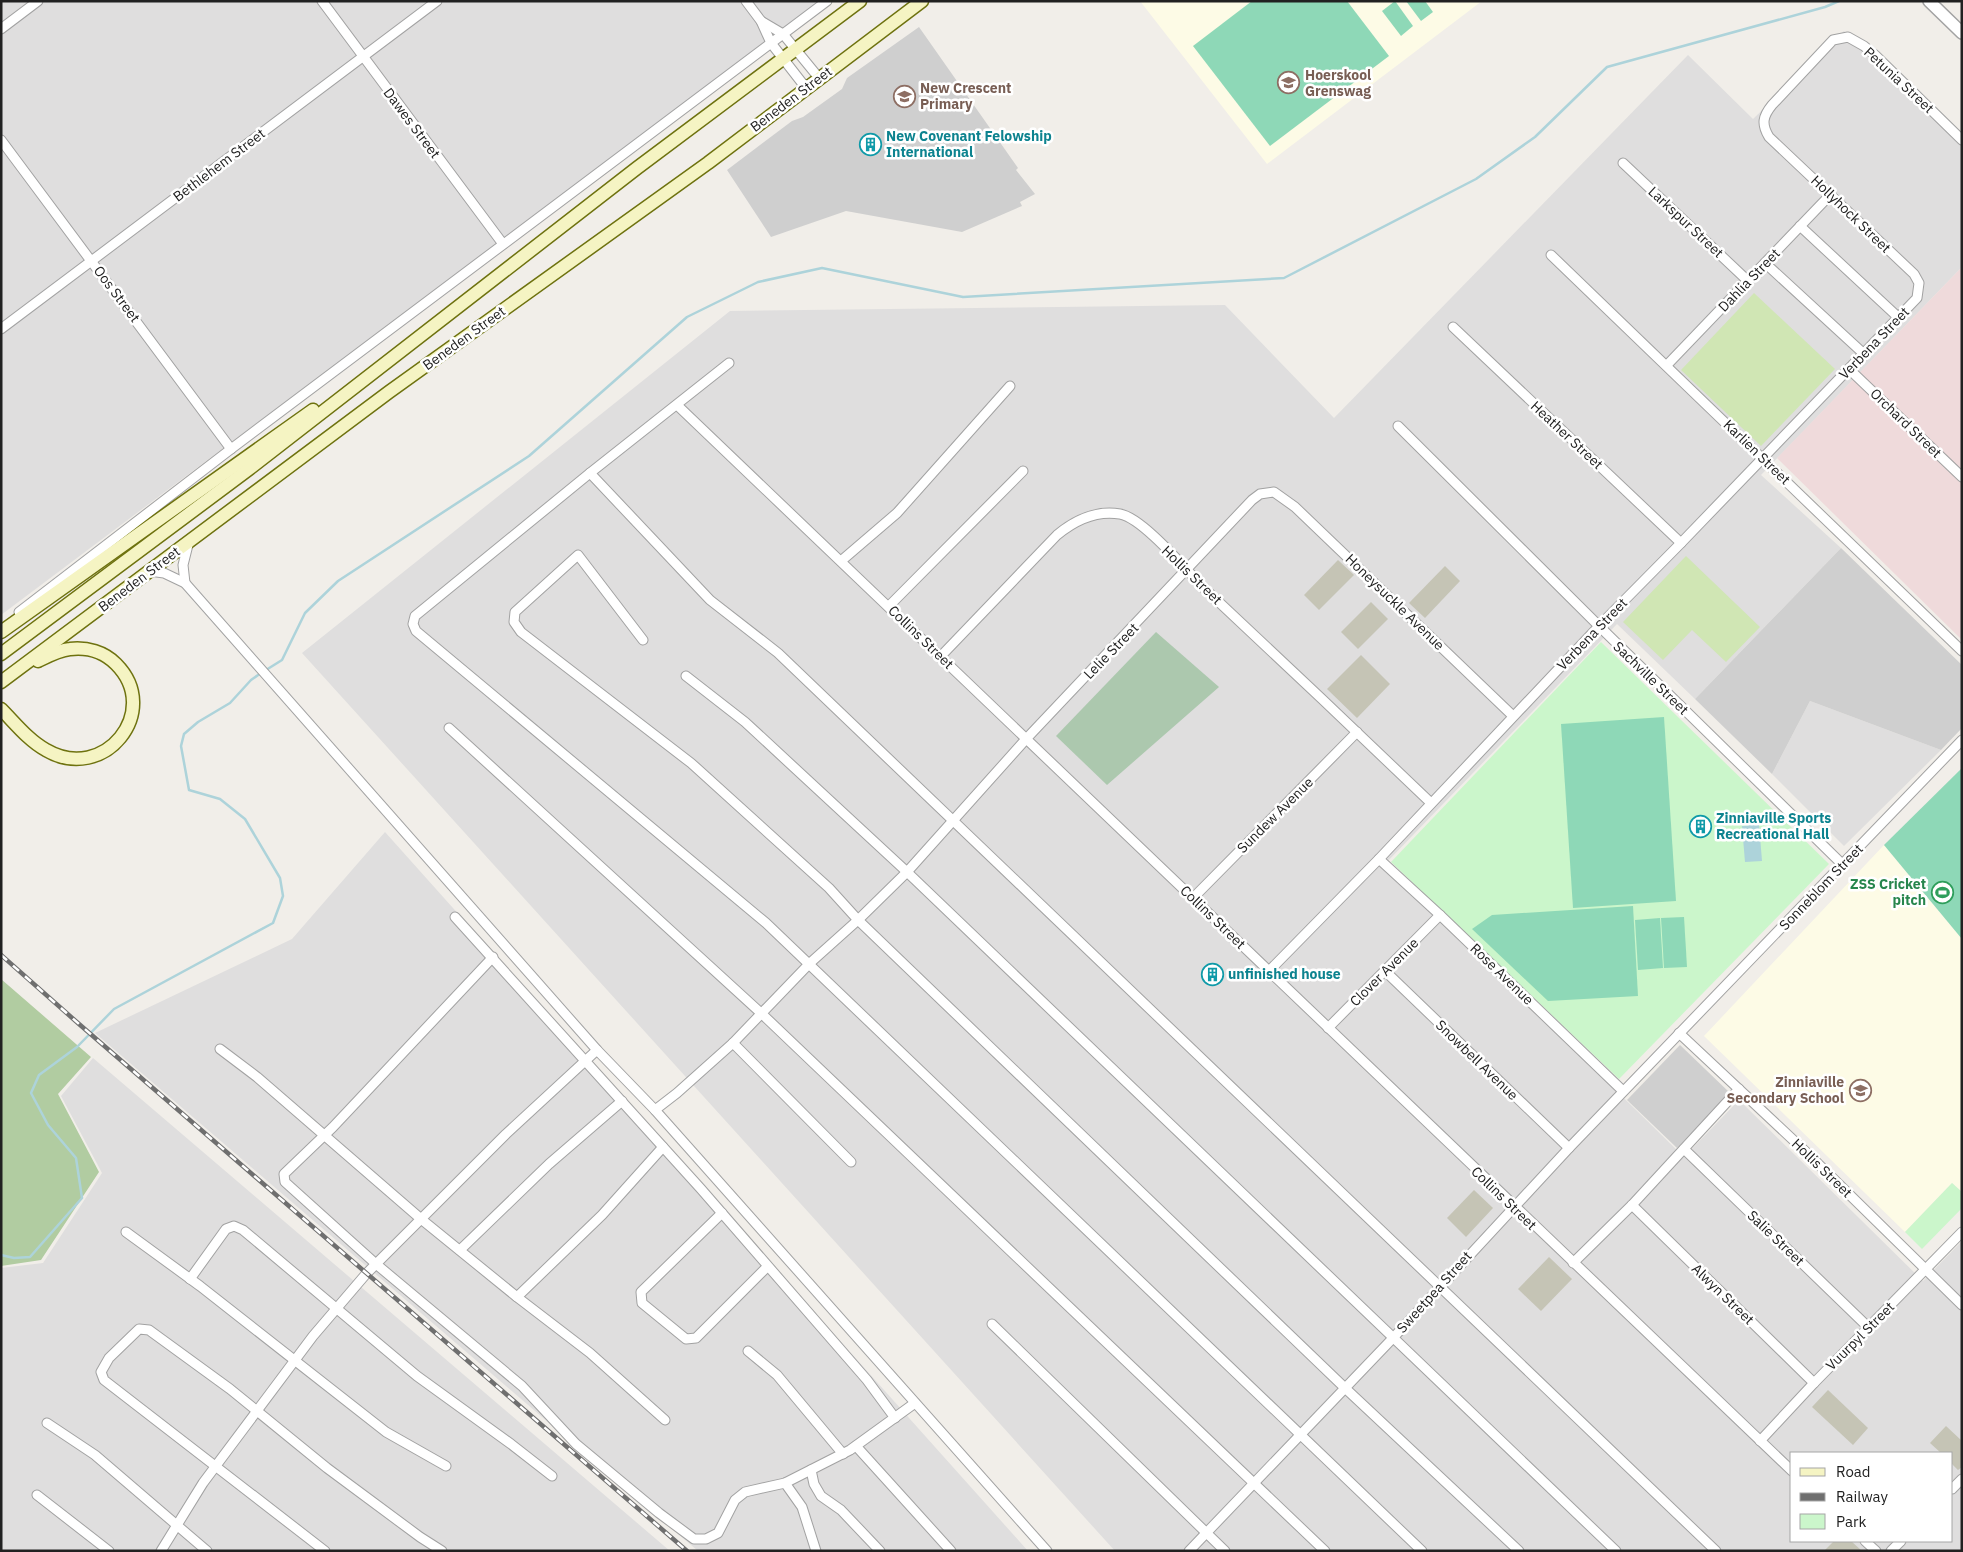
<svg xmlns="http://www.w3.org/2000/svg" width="1963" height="1552" font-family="'IBM Plex Sans',sans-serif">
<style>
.residential{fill:#dfdede;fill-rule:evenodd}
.commercial{fill:#efdadb}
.education{fill:#fdfbe6}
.religious{fill:#cfcfcf}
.construction{fill:#c5c4b5}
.grass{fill:#d0e6b4}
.forest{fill:#b1cca1}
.cemetery{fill:#acc8ae}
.park{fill:#cbf6cb}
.pitch{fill:#8ed8b7}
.water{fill:#add3da}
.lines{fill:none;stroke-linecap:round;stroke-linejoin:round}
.stream{stroke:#add3da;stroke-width:2.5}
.minor-casing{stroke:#a2a2a2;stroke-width:11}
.tertiary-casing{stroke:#a2a2a2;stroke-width:14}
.secondary-casing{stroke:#6e720f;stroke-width:15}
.minor{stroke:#fff;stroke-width:9}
.tertiary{stroke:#fff;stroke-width:11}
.secondary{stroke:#f5f4c3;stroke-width:12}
.rail-casing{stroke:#6f6f6f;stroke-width:4.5}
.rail{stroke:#fff;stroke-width:2.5;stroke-dasharray:8;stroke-linecap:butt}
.labels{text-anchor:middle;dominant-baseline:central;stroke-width:5;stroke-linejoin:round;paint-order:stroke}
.education-label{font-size:14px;font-weight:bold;fill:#785e54;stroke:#fff;text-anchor:start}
.street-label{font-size:14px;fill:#212121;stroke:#fff}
.culture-label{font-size:14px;font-weight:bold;fill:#0d838f;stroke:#fff;text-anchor:start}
.leisure-label{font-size:14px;font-weight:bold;fill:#27864d;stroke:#fff;text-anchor:end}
</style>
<rect width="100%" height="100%" fill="#f1eee9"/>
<g class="residential">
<path d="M1,1h818l-818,614z"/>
<path d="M1844,31l118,113v123l-201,208 80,73 -146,151 -78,-75 -232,240 299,293 55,-57 184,181 39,-40v310h-847l-813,-898 428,-342 495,-6 109,113 354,-363 65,64zM1792,1453h160v88h-160z"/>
<path d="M1810,701l131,49 -97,96 -72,-72z"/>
<path d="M385,832l643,719h-330l-603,-518 197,-94z"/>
<path d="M93,1058l577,493h-669v-283l42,-5 59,-90 -41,-77z"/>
</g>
<path class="commercial" d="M1962,267v373l-185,-182z"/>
<g class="education">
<path d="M1140,1h342l-215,163z"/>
<path d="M1884,845l78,94v253l-10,-9 -47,49 -201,-196z"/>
</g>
<g class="religious">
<path d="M919,27l99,141 -2,2 19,24 -15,8 2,4 -60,26 -116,-21 -75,26 -44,-67 65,-49 11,-4 39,-28 5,-11z"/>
<path d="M1841,548l121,117v63l-21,22 -131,-49 -38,73 -77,-75z"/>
<path d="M1680,1045l50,48 -53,55 -50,-48z"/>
</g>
<g class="construction">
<path d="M1338,560l16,15 -35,35 -15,-15z"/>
<path d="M1445,566l15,15 -35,37 -16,-15z"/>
<path d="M1371,602l17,17 -30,30 -17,-17z"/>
<path d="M1361,655l29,29 -33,34 -30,-29z"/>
<path d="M1474,1190l19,18 -27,29 -19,-19z"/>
<path d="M1549,1257l23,22 -31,32 -23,-22z"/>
<path d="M1828,1390l40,38 -15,17 -41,-38z"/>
<path d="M1946,1426l16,15v26l-4,3 -6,-6v-11h-11l-11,-10z"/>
<path d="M1834,1541h17l11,10h-38z"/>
</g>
<g class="grass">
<path d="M1754,293l81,76 -74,77 -80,-76z"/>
<path d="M1686,556l74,71 -34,35 -34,-32 -29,30 -40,-38z"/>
</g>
<path class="forest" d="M1,979l90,78 -33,37 41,78 -58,88 -40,6z"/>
<path class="cemetery" d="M1156,632l63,55 -112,98 -51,-49z"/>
<g class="park">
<path d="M1601,642l228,222 -210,215 -228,-217z"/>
<path d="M1952,1183l10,9v16l-40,41 -17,-17z"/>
</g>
<g class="pitch">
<path d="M1252,1h95l42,55 -119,90 -77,-100z"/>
<path d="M1395,1l18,25 -12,10 -19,-25z"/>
<path d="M1406,1h19l8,11 -12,9z"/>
<path d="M1664,717l12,184 -103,7 -12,-184z"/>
<path d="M1962,768v171l-78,-94z"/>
<path d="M1633,906l5,90 -90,5 -76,-72 20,-14z"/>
<path d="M1684,917l3,50 -23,1 -3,-50z"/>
<path d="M1660,918l3,50 -25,2 -3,-50z"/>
</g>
<path class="water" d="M1759,824l3,37 -17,1 -3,-36z"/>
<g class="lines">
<g class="stream">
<path d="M266,670l16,-10 23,-47 33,-32 191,-125 158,-139 71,-35 64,-14 141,29 321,-19 192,-99 59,-42 72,-70 218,-60 14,-6"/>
<path d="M1,1255l13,3 16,-1 52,-59 -6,-40 -28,-33 -17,-32 8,-18 38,-28 37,-38 159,-86 10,-27 -3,-18 -35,-59 -25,-20 -31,-9 -8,-44 3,-12 14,-12 32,-19 21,-23 10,-7"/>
</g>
<defs>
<g id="minor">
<path d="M322,1l181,243"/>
<path d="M746,1l15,20 10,22 35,45"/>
<path d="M761,21l22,13 36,44"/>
<path d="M1,29l37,-28"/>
<path d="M1,140l230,309"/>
<path d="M1623,163l125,118"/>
<path d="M1800,226l99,92"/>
<path d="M1551,255l411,396"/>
<path d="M1765,263l99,91"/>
<path d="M1453,327l228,216"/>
<path d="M1,329l436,-328"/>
<path d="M729,363l-139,110 -175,143 -2,8 3,7 350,292 656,628"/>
<path d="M1667,365l164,-171"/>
<path d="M1849,369l113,108"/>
<path d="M677,405c373,354 742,712 1115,1066"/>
<path d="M1398,426l201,200 243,238"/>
<path d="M590,473l120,127 68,53 938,898"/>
<path d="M841,561l56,-48 113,-127"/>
<path d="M149,571l15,2 21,10 412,467 58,60 392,441"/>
<path d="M185,583l-2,-18 6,-24"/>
<path d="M889,606l134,-135"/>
<path d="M19,612l212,-163 596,-448"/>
<path d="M643,640l-65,-85 -63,57 -1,10 7,10 170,131 138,125 29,32 487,468 174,163"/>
<path d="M941,656l116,-121c18,-15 39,-25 63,-21 23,4 67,57 85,75 76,71 151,142 226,214"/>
<path d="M686,676l59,46 162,150 709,679"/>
<path d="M449,728l313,286 563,537"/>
<path d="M1379,859l61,56 183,176"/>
<path d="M1193,898l164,-166"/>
<path d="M455,917l246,272 166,191 28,38"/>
<path d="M493,957l-160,170 -49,47 1,8 91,82 146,122 54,58 83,69 35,26h12l12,-6 17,-33 10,-8 40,-9 65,-33 65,-47"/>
<path d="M1269,971l110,-112 220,-233 82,-83 236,-245 2,-15 -5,-9 -145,-137c-8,-13 -6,-21 3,-32l61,-65 15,-3 16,9 11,9 87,85"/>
<path d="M1385,971l184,177"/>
<path d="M1328,1028l112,-113"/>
<path d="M1679,1033l127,119 156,153"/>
<path d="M733,1043l118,119"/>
<path d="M220,1049l37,28 164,142 96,78 73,56 75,67"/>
<path d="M655,1110l22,-17 56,-50 77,-80 48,-43 49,-48 120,-134 225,-238 8,-6 14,-2 21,15 218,209"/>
<path d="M1684,1149l184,178"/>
<path d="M1632,1205l182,178"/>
<path d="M722,1213l-81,79 1,11 44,36 10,-1 71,-71"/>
<path d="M126,1232l74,54 186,146 60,34"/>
<path d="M460,1250l89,-86 73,-63"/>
<path d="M1573,1263l59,-58 107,-116"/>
<path d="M190,1279l36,-50 8,-3 9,4 174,146 94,68 41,32"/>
<path d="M517,1297l85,-82 61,-68"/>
<path d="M992,1324l233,227"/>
<path d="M748,1351l29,24 66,79"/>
<path d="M47,1423l48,32 112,96"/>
<path d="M1760,1441l54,-58 148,-151"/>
<path d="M856,1446l95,105"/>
<path d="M811,1470l3,14 7,12 20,14 39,41"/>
<path d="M785,1483l17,24 14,44"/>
<path d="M1952,1489l10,-10"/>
<path d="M37,1495l72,56"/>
<path d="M1865,1541l11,10"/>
<path d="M161,1551l42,-68 110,-147 53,-62 140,-140 91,-84"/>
<path d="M325,1551l-221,-171 -3,-8 8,-14 30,-29 10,1 81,59 97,79 93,69 22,14"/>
<path d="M1189,1551l204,-213 176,-190 393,-408"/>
<path d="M1891,1551l10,-10"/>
</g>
<path id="tertiary" d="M1929,1l33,32"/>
<g id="secondary">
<path d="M1,632l312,-222"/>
<path d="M1,654l248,-185 388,-301 223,-167"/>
<path d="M1,682l388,-290 319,-229 214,-162"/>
<path d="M1,709c14,14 27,31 45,41 58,34 117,-39 70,-86 -12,-12 -29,-17 -46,-15 -11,1 -22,7 -32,12"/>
</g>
</defs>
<use href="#minor" class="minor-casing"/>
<use href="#tertiary" class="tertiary-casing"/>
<use href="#secondary" class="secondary-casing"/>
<use href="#minor" class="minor"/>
<use href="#tertiary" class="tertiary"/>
<use href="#secondary" class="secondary"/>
<defs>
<path id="rail" d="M1,955l78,69 608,527"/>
</defs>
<use href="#rail" class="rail-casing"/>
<use href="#rail" class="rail"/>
</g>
<defs>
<symbol id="school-ring" viewBox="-11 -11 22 22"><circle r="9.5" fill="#fff" stroke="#8d6e63" stroke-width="1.5"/><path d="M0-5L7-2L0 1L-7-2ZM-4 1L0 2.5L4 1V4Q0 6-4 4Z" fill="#8d6e63"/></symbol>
<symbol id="building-ring" viewBox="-11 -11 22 22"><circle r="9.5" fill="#fff" stroke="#0f9aa8" stroke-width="1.5"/><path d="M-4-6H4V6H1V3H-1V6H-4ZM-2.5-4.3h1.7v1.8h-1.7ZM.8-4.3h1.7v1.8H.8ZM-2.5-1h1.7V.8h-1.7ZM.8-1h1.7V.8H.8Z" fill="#0f9aa8"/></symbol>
<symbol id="stadium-ring" viewBox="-11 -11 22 22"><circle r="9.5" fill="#fff" stroke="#2e9e5b" stroke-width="1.5"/><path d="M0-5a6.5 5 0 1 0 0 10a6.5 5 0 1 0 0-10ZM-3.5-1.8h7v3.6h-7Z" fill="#2e9e5b"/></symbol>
</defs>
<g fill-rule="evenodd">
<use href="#school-ring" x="1276" y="70" width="25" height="25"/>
<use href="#school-ring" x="892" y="84" width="25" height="25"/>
<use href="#building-ring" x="858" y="132" width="25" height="25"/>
<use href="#building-ring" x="1688" y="814" width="25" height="25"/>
<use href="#stadium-ring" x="1930" y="880" width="25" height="25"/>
<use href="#building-ring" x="1200" y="962" width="25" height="25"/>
<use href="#school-ring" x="1848" y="1078" width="25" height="25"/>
</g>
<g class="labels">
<g class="education-label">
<text x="1305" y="75">Hoerskool<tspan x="1305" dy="16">Grenswag</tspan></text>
<text x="920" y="88">New Crescent<tspan x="920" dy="16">Primary</tspan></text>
<text x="1844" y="1082" text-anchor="end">Zinniaville<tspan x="1844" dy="16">Secondary School</tspan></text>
</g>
<g class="street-label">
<text transform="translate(1899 80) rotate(43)">Petunia Street</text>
<text transform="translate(791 99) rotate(-37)">Beneden Street</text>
<text transform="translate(412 123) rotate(53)">Dawes Street</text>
<text transform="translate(219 165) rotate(-37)">Bethlehem Street</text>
<text transform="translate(1851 214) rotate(44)">Hollyhock Street</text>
<text transform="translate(1686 222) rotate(43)">Larkspur Street</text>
<text transform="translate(1749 280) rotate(-46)">Dahlia Street</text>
<text transform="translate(117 294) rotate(53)">Oos Street</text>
<text transform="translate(464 338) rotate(-36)">Beneden Street</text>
<text transform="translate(1874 343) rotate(-46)">Verbena Street</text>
<text transform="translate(1906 423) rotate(44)">Orchard Street</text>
<text transform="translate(1567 435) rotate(43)">Heather Street</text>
<text transform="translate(1757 452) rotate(44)">Karlien Street</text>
<text transform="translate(1192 575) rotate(44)">Hollis Street</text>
<text transform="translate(139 579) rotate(-37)">Beneden Street</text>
<text transform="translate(1395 602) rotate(44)">Honeysuckle Avenue</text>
<text transform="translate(1592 634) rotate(-46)">Verbena Street</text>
<text transform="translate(921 637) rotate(44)">Collins Street</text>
<text transform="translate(1111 651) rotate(-46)">Lelie Street</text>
<text transform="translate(1651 678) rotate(44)">Sachville Street</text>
<text transform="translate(1275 815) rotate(-45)">Sundew Avenue</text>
<text transform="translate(1821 887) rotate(-46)">Sonneblom Street</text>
<text transform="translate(1213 917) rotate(44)">Collins Street</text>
<text transform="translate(1384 972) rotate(-45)">Clover Avenue</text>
<text transform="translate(1502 974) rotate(44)">Rose Avenue</text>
<text transform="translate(1477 1060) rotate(44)">Snowbell Avenue</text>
<text transform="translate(1822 1168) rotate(44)">Hollis Street</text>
<text transform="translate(1504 1198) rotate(44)">Collins Street</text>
<text transform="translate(1776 1238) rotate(44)">Salie Street</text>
<text transform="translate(1434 1292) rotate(-48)">Sweetpea Street</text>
<text transform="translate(1723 1294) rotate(44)">Alwyn Street</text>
<text transform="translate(1860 1336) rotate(-45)">Vuurpyl Street</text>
</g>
<g class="culture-label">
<text x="886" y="136">New Covenant Felowship<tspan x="886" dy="16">International</tspan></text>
<text x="1716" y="818">Zinniaville Sports<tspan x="1716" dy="16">Recreational Hall</tspan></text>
<text x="1228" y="974">unfinished house</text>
</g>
<g class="leisure-label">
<text x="1926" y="884">ZSS Cricket<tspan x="1926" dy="16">pitch</tspan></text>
</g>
</g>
<rect width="1963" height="1552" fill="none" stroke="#212121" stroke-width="5"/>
<rect x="1790" y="1452" width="162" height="90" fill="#ffffff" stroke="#a6a6a6"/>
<rect x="1800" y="1468" width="25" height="8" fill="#f5f4c3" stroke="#a6a6a6"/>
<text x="1836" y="1477" font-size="15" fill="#212121">Road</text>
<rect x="1800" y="1493" width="25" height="8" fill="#6f6f6f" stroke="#a6a6a6"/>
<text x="1836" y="1502" font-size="15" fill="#212121">Railway</text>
<rect x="1800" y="1514" width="25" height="15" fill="#cbf6cb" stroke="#a6a6a6"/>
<text x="1836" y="1527" font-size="15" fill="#212121">Park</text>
</svg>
